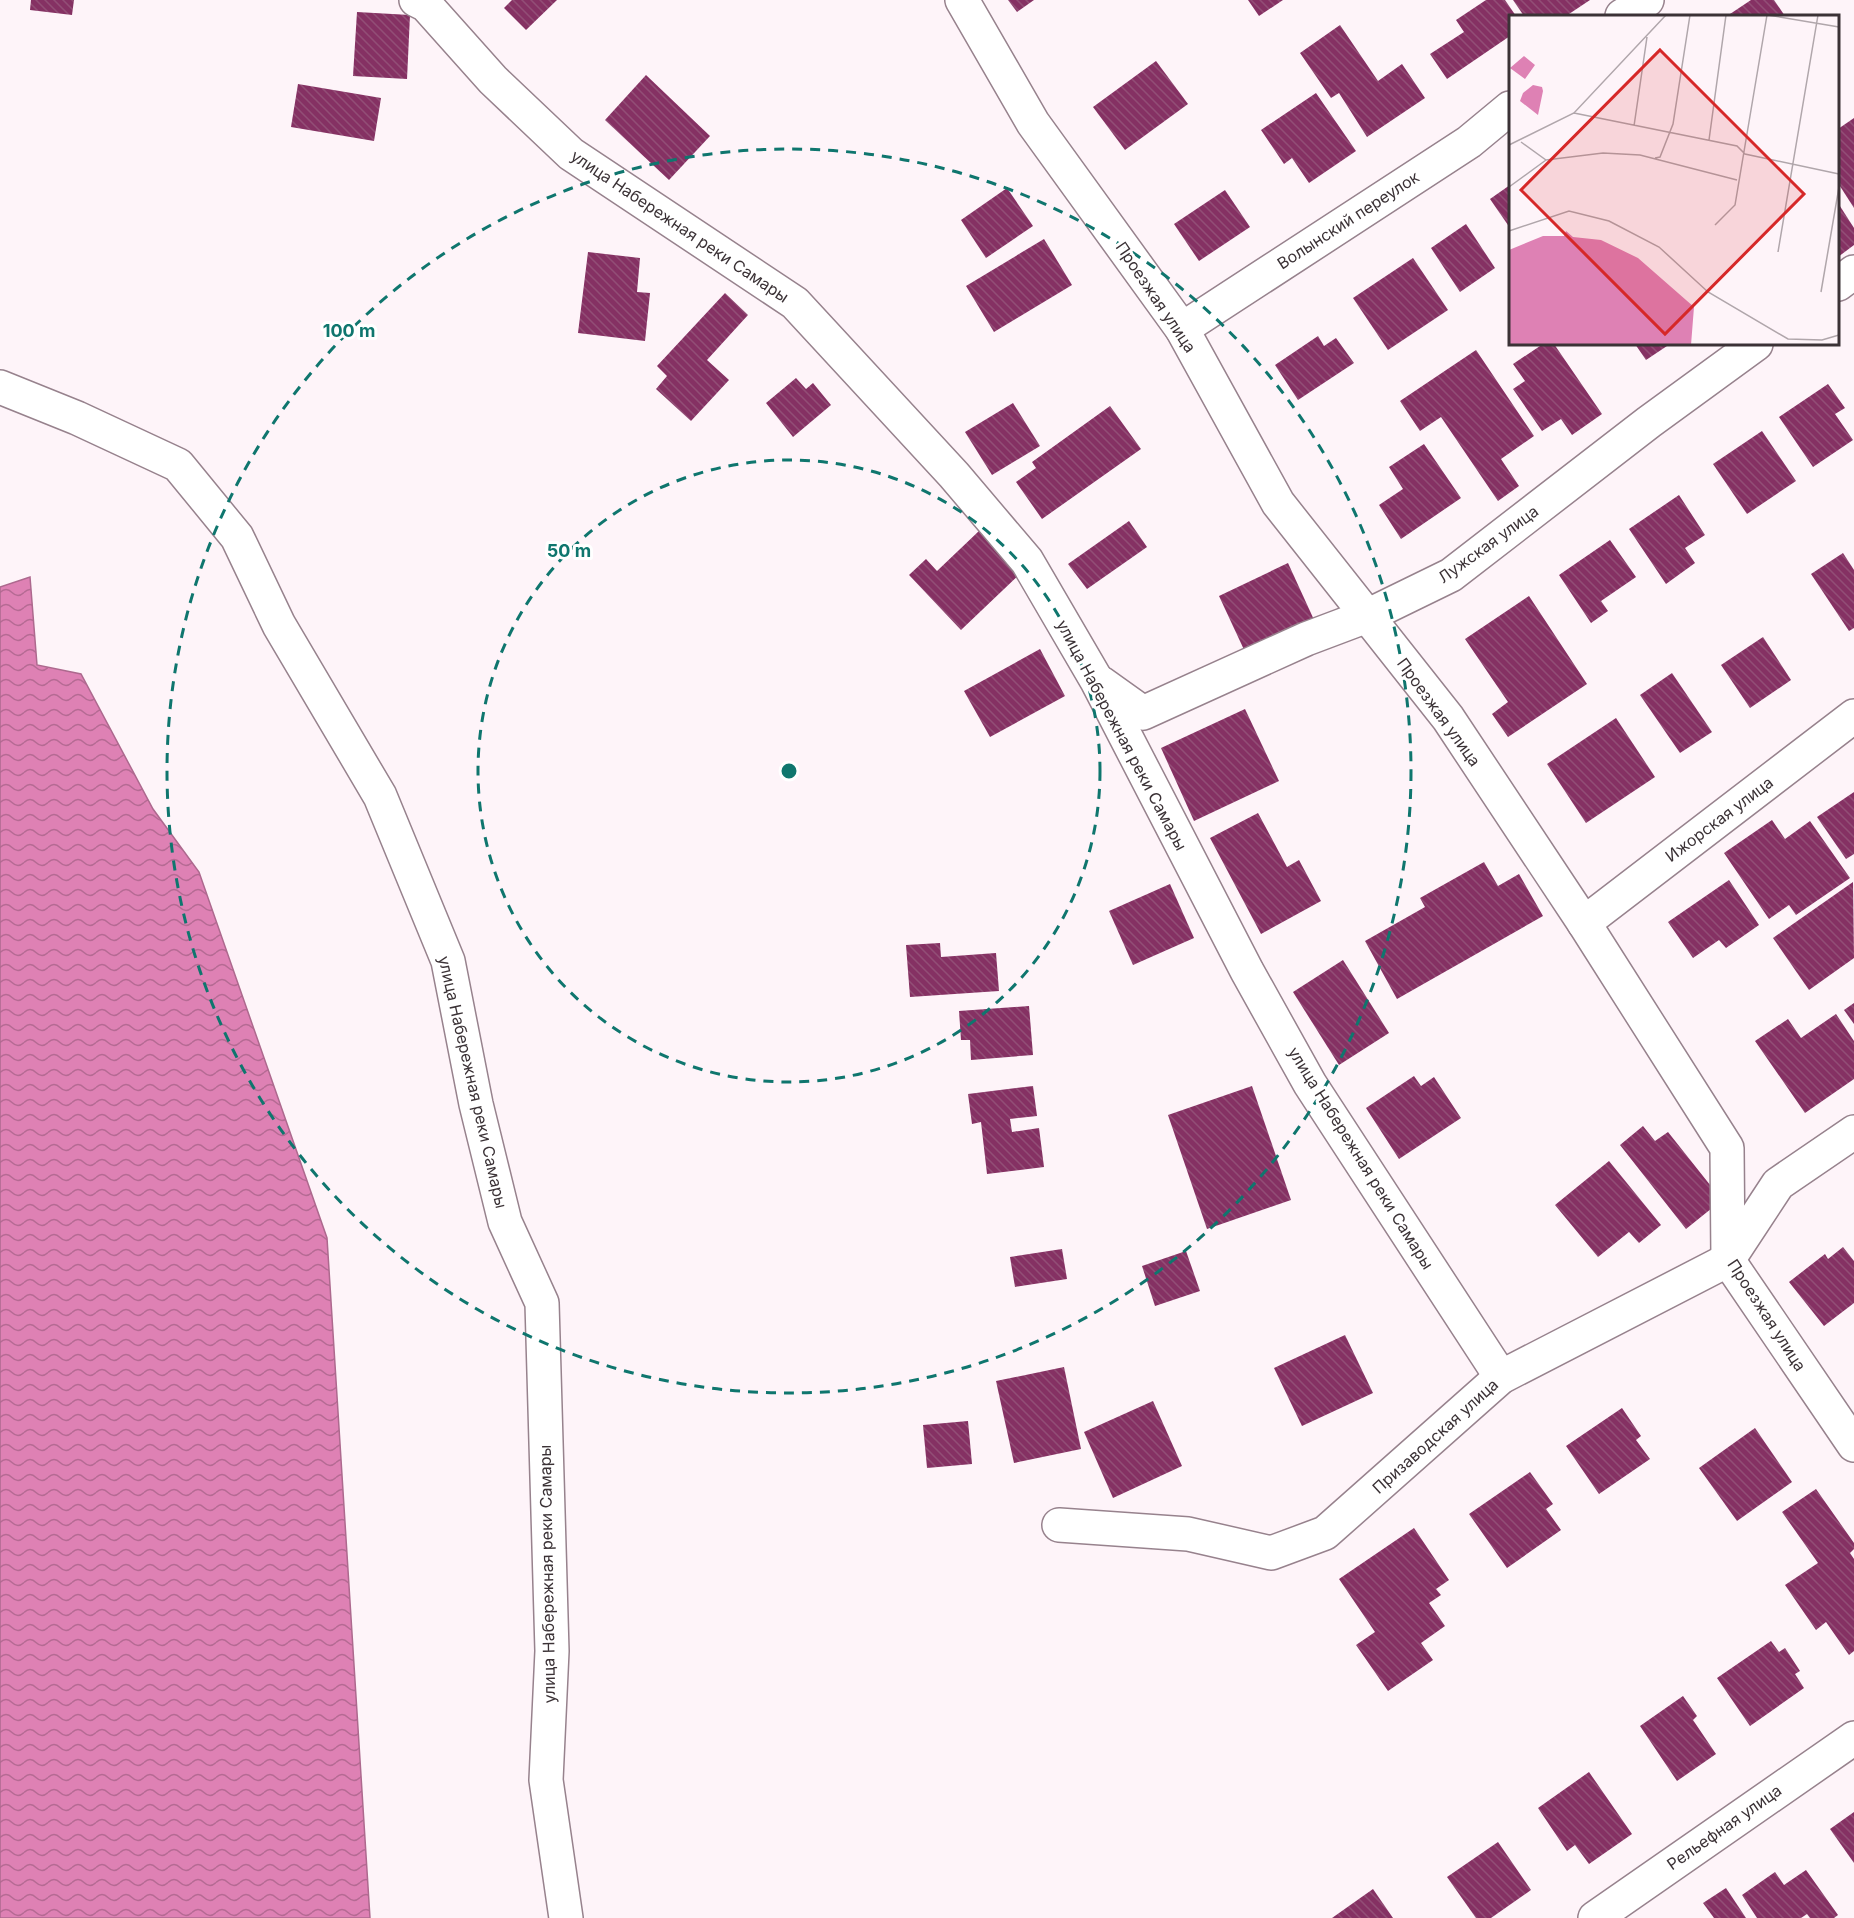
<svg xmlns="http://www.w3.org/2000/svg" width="1854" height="1918" font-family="Inter,sans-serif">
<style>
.water{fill:url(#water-waves);stroke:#ad698e;stroke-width:1.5}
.building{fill:url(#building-back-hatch)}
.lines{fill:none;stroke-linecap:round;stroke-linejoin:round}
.street-casing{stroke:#97828d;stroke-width:36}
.street{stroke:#fff;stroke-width:33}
.ring{fill:none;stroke:#0f766e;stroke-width:3;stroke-dasharray:10 8}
.labels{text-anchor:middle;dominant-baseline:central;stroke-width:6;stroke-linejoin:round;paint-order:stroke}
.street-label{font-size:16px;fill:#3b3236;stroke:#fff}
.inset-road{fill:none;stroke:#b0a6ab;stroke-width:1.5}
.view{fill:#d62828;fill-opacity:0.15;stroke:#d62828;stroke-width:3}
.inset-edge{fill:none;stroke:#3b3236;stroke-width:3}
.centre{fill:#0f766e;stroke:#fff;stroke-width:3}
.ring-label{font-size:18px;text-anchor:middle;font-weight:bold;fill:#0f766e;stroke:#fff;stroke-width:6;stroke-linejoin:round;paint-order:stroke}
</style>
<defs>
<pattern id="water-waves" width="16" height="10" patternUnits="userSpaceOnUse" patternTransform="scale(1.5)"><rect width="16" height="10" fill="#de81b4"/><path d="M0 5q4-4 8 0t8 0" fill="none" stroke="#b56a93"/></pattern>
<pattern id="building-back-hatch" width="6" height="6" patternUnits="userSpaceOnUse" patternTransform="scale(1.5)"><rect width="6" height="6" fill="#853163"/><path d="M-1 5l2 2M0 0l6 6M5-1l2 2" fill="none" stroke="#924e76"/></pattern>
</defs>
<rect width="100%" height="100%" fill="#fef4f9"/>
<path class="water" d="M30,577l7,88 44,9 72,135 46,63 128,366 43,680h-370v-1331z"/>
<g class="building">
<path d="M31,0h43l-2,15 -42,-5z"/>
<path d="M512,0h45l-31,30 -22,-22z"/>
<path d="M1008,0h26l-17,12z"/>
<path d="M1248,0h35l-24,16z"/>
<path d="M1486,0h19l11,16h-6v20l-63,43 -17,-25 34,-22 -8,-12z"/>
<path d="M1513,0h77l-24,16h-42z"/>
<path d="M1751,0h23l11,16h-58z"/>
<path d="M357,12l53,3 -3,64 -54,-3z"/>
<path d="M1340,25l38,56 24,-17 23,34 -58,39 -28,-44 -8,5 -31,-45z"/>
<path d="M1156,61l32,43 -63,46 -32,-43z"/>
<path d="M646,75l64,61 -41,44 -64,-60z"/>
<path d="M298,84l83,14 -7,43 -83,-14z"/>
<path d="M1316,93l40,58 -47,32 -17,-25 -8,6 -23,-34z"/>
<path d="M1854,118v90l-16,-25v-54z"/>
<path d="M1510,185v43l-20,-29z"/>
<path d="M1007,188l26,38 -47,32 -25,-38z"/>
<path d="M1225,190l25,37 -51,34 -25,-37z"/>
<path d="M1838,203l16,25v17l-16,12z"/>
<path d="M1466,224l29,44 -35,24 -29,-44z"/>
<path d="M1044,239l28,46 -78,47 -28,-46z"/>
<path d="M588,252l52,6 -3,34 13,1 -5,48 -67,-8z"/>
<path d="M1413,258l35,52 -60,40 -35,-52z"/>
<path d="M725,293l23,22 -41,45 22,20 -38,41 -35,-32 11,-13 -10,-10z"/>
<path d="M1318,336l6,10 12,-8 18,25 -56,37 -23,-35z"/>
<path d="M1543,344h11l48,70 -30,21 -11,-16 -19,12 -29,-42 12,-8 -12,-17z"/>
<path d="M1635,344h35l-24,16z"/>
<path d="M1476,350l58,86 -33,23 18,27 -21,15 -57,-84 -21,14 -20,-30z"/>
<path d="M796,378l10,11 7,-6 18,22 -38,32 -27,-34z"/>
<path d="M1828,384l17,24 -10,6 18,26 -40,27 -34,-50z"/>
<path d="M1013,403l27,43 -48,29 -27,-43z"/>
<path d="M1110,406l31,43 -99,70 -26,-37 20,-14 -4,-6z"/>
<path d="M1762,431l34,50 -49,33 -34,-50z"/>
<path d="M1424,444l37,54 -60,41 -22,-34 24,-16 -14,-22z"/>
<path d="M1679,495l26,40 -20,13 10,15 -29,21 -37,-55z"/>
<path d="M1129,521l18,26 -60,42 -19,-25z"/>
<path d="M980,530l41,43 -60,57 -52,-55 17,-16 11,12z"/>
<path d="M1610,540l26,37 -35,24 7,10 -17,12 -32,-48z"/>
<path d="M1843,553l11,17v58l-5,3 -38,-57z"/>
<path d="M1288,563l27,59 -69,32 -27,-58z"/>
<path d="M1529,596l58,88 -79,53 -16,-23 16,-12 -43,-63z"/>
<path d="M1763,637l28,43 -41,28 -29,-43z"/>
<path d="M1040,649l25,47 -75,41 -26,-46z"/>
<path d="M1672,673l40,59 -32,21 -40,-58z"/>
<path d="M1245,709l34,72 -85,40 -33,-73z"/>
<path d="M1616,718l39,59 -69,46 -39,-59z"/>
<path d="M1854,792v62l-8,5 -29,-42z"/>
<path d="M1258,813l29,54 12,-7 22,41 -60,33 -51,-96z"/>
<path d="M1772,820l13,19 25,-18 40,57 -54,37 -7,-10 -20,14 -45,-66z"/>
<path d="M1484,862l14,24 21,-12 24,42 -146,83 -32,-58 60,-34 -5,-9z"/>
<path d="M1729,880l30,45 -33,23 -7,-8 -26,18 -25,-36z"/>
<path d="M1853,882l1,76 -45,32 -36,-52z"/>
<path d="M1170,884l24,54 -61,27 -24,-54z"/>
<path d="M940,943l1,14 55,-4 3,38 -89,6 -4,-52z"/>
<path d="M1343,960l46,73 -50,32 -46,-73z"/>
<path d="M1854,1003v21l-10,-14z"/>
<path d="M1029,1006l4,49 -62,5 -1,-20h-9l-2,-29z"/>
<path d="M1836,1014l18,27v38l-49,34 -50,-72 33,-22 13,19z"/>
<path d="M1414,1076l7,10 13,-9 27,41 -62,41 -33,-51z"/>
<path d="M1033,1086l4,30 -27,3 2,13 27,-4 5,39 -57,7 -6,-52 -9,2 -4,-30z"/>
<path d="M1252,1086l39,114 -84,29 -39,-114z"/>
<path d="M1643,1126l12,15 13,-9 54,68 -36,29 -66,-84z"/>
<path d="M1609,1161l52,64 -22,18 -10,-11 -31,25 -43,-52z"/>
<path d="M1843,1247l11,14v42l-30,23 -35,-44 36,-28 3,5z"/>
<path d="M1062,1249l5,30 -52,8 -5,-30z"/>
<path d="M1186,1251l14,40 -45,15 -13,-40z"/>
<path d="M1345,1335l28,58 -71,33 -28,-58z"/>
<path d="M1064,1367l17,82 -67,14 -18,-82z"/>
<path d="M1153,1401l29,65 -69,32 -29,-66z"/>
<path d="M1622,1408l19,28 -5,4 14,19 -51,35 -33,-48z"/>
<path d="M968,1421l4,43 -45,4 -4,-43z"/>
<path d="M1755,1428l37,54 -55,39 -38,-53z"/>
<path d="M1530,1472l23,32 -7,5 15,21 -54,38 -38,-54z"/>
<path d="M1816,1489l38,54v6l-4,4 4,6v92l-5,4 -23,-33 -10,8 -31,-45 33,-22 -36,-51z"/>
<path d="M1414,1528l35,52 -13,9 5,6 -12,8 16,23 -24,17 12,17 -45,31 -32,-46 19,-13 -36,-53z"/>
<path d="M1771,1641l8,11 6,-4 15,23 -5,3 9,14 -54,38 -33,-48z"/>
<path d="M1683,1696l14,20 -4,4 23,34 -39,27 -37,-55z"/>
<path d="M1589,1772l43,62 -43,30 -14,-19 -8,6 -29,-43z"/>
<path d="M1854,1812v51l-24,-34z"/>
<path d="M1498,1842l33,48 -40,28h-15l-29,-41z"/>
<path d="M1806,1870l32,45 -4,3h-24l-3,-4 -6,4h-44l-15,-23 33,-23 9,13z"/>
<path d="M1726,1888l20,30h-32l-11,-15z"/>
<path d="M1373,1889l20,29h-61z"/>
</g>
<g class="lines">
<defs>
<g id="street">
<path d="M416,0l10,5 67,75 78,74 224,149 159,172 73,86 70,120 150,290 63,113 191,293"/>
<path d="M962,0l71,123 149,206 96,174 170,215 136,205 143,225 1,112 126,185"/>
<path d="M1622,16l25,-16"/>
<path d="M1838,284l16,-12"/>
<path d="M1182,329l287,-187 41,-34"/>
<path d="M0,387l77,31 101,47 59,72 42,88 101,171 68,165 28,143 29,118 37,81 10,348 -6,129 20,138"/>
<path d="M1101,683l42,30 163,-74 61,-23 84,-41 198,-153 107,-78"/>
<path d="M1584,923l270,-207"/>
<path d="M1059,1525l129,9 83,19 54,-20 176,-156 227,-117 50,-76 76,-52"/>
<path d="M1595,1918l259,-180"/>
</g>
</defs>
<use href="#street" class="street-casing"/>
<use href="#street" class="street"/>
</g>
<g class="ring">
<circle cx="789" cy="771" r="311"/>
<circle cx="789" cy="771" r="622"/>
</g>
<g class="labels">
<g class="street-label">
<text transform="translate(1348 220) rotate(-33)">Волынский переулок</text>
<text transform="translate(680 226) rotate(34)">улица Набережная реки Самары</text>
<text transform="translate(1156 297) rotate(56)">Проезжая улица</text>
<text transform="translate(1488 544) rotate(-36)">Лужская улица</text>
<text transform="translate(1439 712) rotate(54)">Проезжая улица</text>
<text transform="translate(1122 735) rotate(62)">улица Набережная реки Самары</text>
<text transform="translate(1719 819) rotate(-37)">Ижорская улица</text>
<text transform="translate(473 1082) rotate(77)">улица Набережная реки Самары</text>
<text transform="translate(1361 1158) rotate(58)">улица Набережная реки Самары</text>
<text transform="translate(1767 1315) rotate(57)">Проезжая улица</text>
<text transform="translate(1435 1436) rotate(-42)">Призаводская улица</text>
<text transform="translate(547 1574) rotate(-91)">улица Набережная реки Самары</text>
<text transform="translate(1724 1827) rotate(-35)">Рельефная улица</text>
</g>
</g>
<g transform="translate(1509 15)">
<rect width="330" height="330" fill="#fef4f9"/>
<path d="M15,41l11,9 -10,14 -15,-11zM24,70l9,2 1,4 -5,24 -18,-14 3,-8zM57,216l7,6 28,3 37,18 56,49 -3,38h-182v-95l34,-14h21z" fill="#de81b4"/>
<path class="inset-road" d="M259,0l71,12M65,98l163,33 8,8 94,20M125,111l13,-89M200,125l17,-125M12,127l25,18 57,-7 37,2 97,25M0,130l65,-32 92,-98M146,143l5,-1 13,-33 17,-109M0,172l37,-27M206,210l20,-20 32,-190M0,216l60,-20 40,10 50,26 49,45 80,47 34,1 17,-5M269,237l40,-237M312,277l18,-105"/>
<path class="view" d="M151,35l144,144 -139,140 -144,-144z"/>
<rect width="330" height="330" class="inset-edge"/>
</g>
<circle cx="789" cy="771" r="9" class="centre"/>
<g class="ring-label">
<text x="349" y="337">100 m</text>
<text x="569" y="557">50 m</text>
</g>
</svg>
